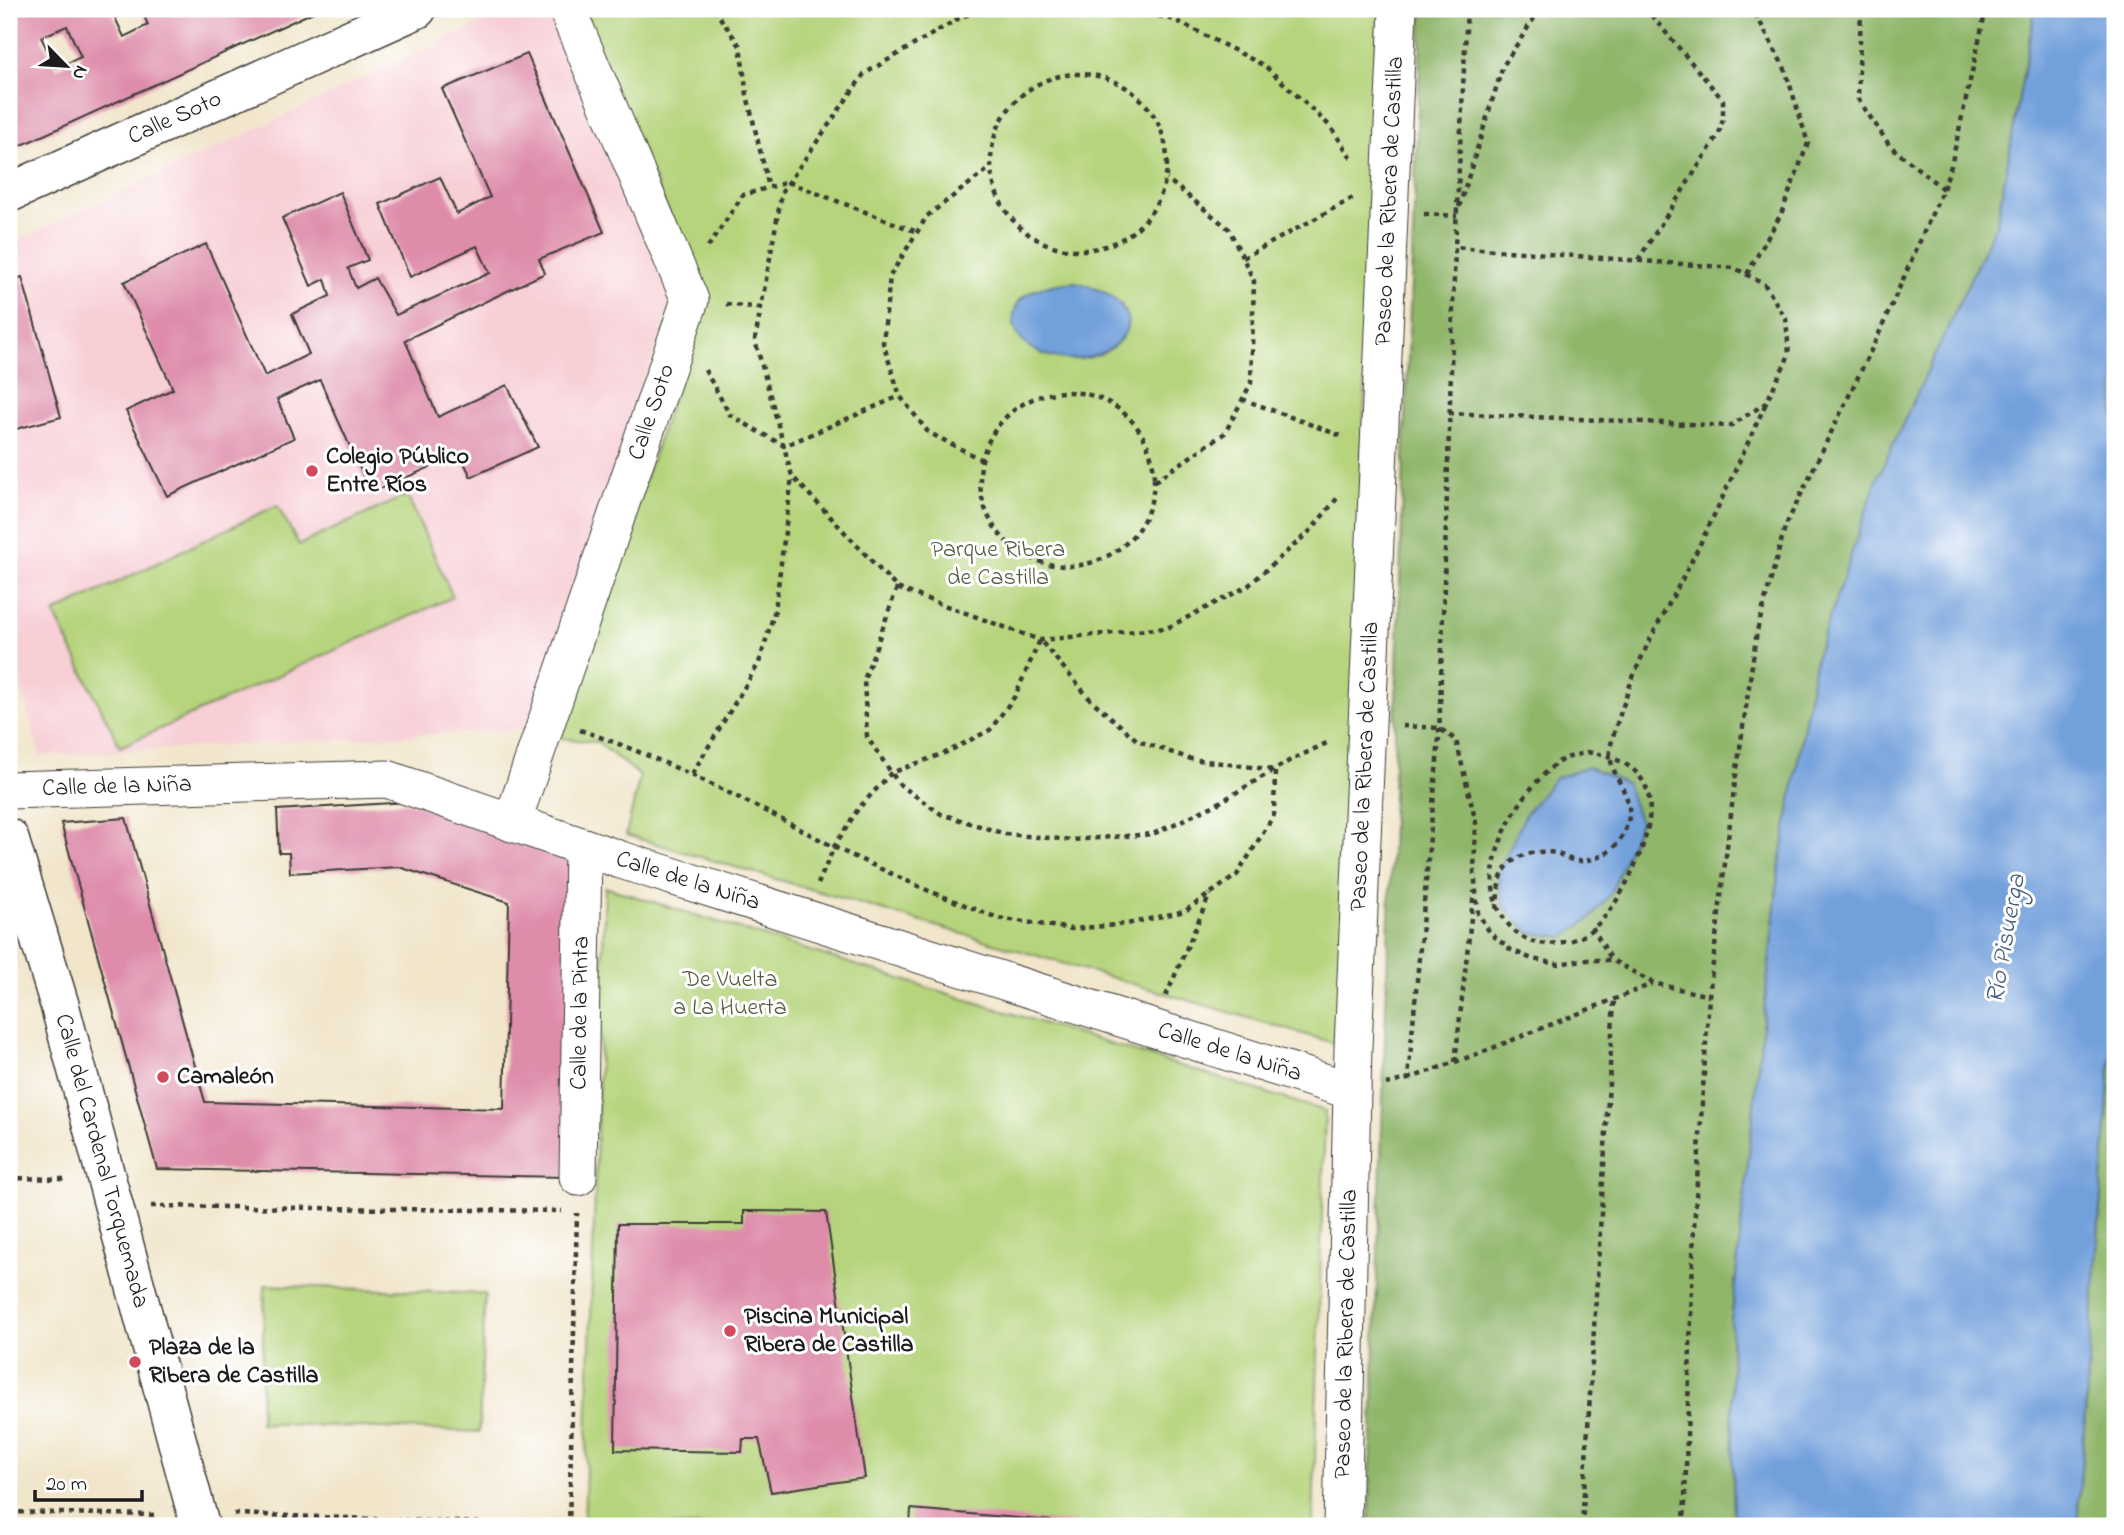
<svg xmlns="http://www.w3.org/2000/svg" width="2124" height="1535" font-family="'Indie Flower',sans-serif">
<style>
.built{fill:#f7cfd5}
.green{fill:#b5d47b;stroke:#68784c;stroke-width:2}
.forest{fill:#90b66b;stroke:#566944;stroke-width:2}
.water{fill:#72a0db;stroke:#475e7c;stroke-width:2}
.building{fill:#de8caa;fill-rule:evenodd}
.lines{fill:none;stroke-linecap:round;stroke-linejoin:round}
.street-casing{stroke:#3c3a36;stroke-width:39}
.secondary-casing{stroke:#3c3a36;stroke-width:41}
.path{stroke:#3c3a36;stroke-width:4.5;stroke-dasharray:5 5;stroke-linecap:butt}
.street{stroke:#fff;stroke-width:37}
.secondary{stroke:#fff;stroke-width:38}
.poi-dot{fill:#d1495b;stroke:#fff;stroke-width:2.5}
.labels{text-anchor:middle;dominant-baseline:central;stroke-width:6;stroke-linejoin:round;paint-order:stroke}
.street-label{font-size:24px;fill:#1c1c1c;stroke:#fff}
.poi-label{font-size:24px;font-weight:bold;fill:#1c1c1c;stroke:#fff;text-anchor:start}
.park-label{font-size:24px;fill:#525c3d;stroke:#fff}
.water-label{font-size:26px;font-style:italic;fill:#475e7c;stroke:#fff}
</style>
<rect width="100%" height="100%" fill="#fff"/>
<filter id="ink" filterUnits="userSpaceOnUse"><feTurbulence type="fractalNoise" baseFrequency=".0143" numOctaves="2"/><feDisplacementMap in="SourceGraphic" scale="14" xChannelSelector="R" yChannelSelector="G"/><feConvolveMatrix kernelMatrix="1 2 1 2 8 2 1 2 1" color-interpolation-filters="sRGB"/></filter>
<filter id="wash" filterUnits="userSpaceOnUse"><feTurbulence type="fractalNoise" baseFrequency=".00686" numOctaves="4" result="noise"/><feDisplacementMap in="SourceGraphic" scale="28" xChannelSelector="R" yChannelSelector="G"/><feGaussianBlur stdDeviation="1.57" result="paint"/><feColorMatrix in="noise" values="0 0 0 0 0 0 0 0 0 0 0 0 0 0 0 0 0 1.4 0 .05"/><feComposite in="paint" operator="in"/></filter>
<g filter="url(#wash)">
<rect width="100%" height="100%" fill="#f1e5ca"/>
<path class="built" d="M511,9h38l123,292 -144,428 -488,27 -31,-115v-396z"/>
<g class="green">
<path d="M581,9h798l-38,1032 -4,3 -711,-209 14,-59 -43,-34 -39,-4 148,-439z"/>
<path d="M407,495l46,102 -333,150 -66,-134 223,-108 22,40z"/>
<path d="M605,887l720,224 -12,415h-729z"/>
<path d="M265,1285l220,9 -6,138 -219,-9z"/>
</g>
<g class="forest">
<path d="M1422,9h613l-38,213 -120,257 -61,178 -37,213 -48,453 3,203h-365l35,-1069z"/>
<path d="M2115,1001v525h-38z"/>
</g>
<g class="water">
<path d="M2035,9h80v992l-38,525h-343l-3,-203 48,-453 37,-213 61,-178 120,-257z"/>
<path d="M1076,282c108,28 23,106 -45,66 -9,-6 -16,-13 -17,-25 -4,-34 37,-39 62,-41z"/>
<path d="M1588,767l38,16 14,39 -29,71 -20,25 -27,19 -34,-4 -28,-28 -4,-33 29,-60 28,-34z"/>
</g>
<g id="blocks">
<g class="building">
<path d="M9,9h102l13,28 24,-12 -7,-16h179l-311,142v-61l4,-2 -4,-9zM67,26l14,31 -25,11 -15,-31z"/>
<path d="M527,54l77,178 -65,27 6,14 -140,67 33,77 69,-32 31,62 -67,30 -11,-23 -89,39 -51,-113 -43,19 17,39 -127,58 -41,-85 47,-22 -49,-107 82,-38 59,132 44,-22 -17,-40 38,-18 -5,-17 -14,7 -29,-68 58,-26 28,68 -20,8 8,20 19,-10 21,37 94,-42 -13,-27 -67,31 -30,-73 60,-27 17,37 33,-17 -48,-108z"/>
<path d="M22,277l39,140 -52,14v-150z"/>
<path d="M409,802l165,53 -8,322 -409,-8 -96,-346 65,-5 79,284 299,7 5,-207 -110,-35 -109,6 -1,-20h-10l-2,-43z"/>
<path d="M744,1211l82,1 39,266 -94,14 -12,-53h-16l-1,13 -127,-2 3,-226h126z"/>
<path d="M911,1509l176,15v2h-177z"/>
</g>
</g>
</g>
<g filter="url(#ink)">
<use href="#blocks" fill-opacity="0" stroke="#3c3a36" stroke-width="2"/>
<g class="lines">
<defs>
<g id="street">
<path id="s1" d="M9,790l378,-11 234,81 731,231"/>
<path id="s2" d="M512,823l178,-523 -123,-291"/>
<path id="s3" d="M578,1177l5,-330"/>
<path id="s4" d="M1342,1526l11,-479 45,-1038"/>
</g>
<g id="secondary">
<path id="s5" d="M9,193l408,-184"/>
<path id="s6" d="M9,838l50,165 141,523"/>
</g>
</defs>
<use href="#street" class="street-casing"/>
<use href="#secondary" class="secondary-casing"/>
<g class="path">
<path d="M714,9l26,37 7,49 22,93"/>
<path d="M998,9l-35,7 -99,58 -82,118 -27,148 37,136 105,112 143,52 127,-12 81,-42 63,-56 28,-34"/>
<path d="M1129,9l46,11 90,46 65,60 24,36"/>
<path d="M1861,9l-3,90 32,47 53,43"/>
<circle cx="1079" cy="162" r="88"/>
<path d="M1459,207l44,-141 37,-57"/>
<path d="M1424,214l33,2"/>
<path d="M708,247l35,-52 45,-13 129,50"/>
<path d="M1243,258l110,-60"/>
<path d="M1638,260l81,-126 4,-15v-19l-77,-91"/>
<path d="M1747,274l34,-60 27,-71 -23,-74 -32,-60"/>
<path d="M726,304l35,4"/>
<path d="M705,370l25,45 54,31 116,-50"/>
<circle cx="1067" cy="479" r="87"/>
<path d="M1242,399l102,38"/>
<path d="M1449,413l281,13 36,-23 23,-48 -3,-36 -21,-34 -30,-17 -280,-21"/>
<path d="M982,460l-54,-28 -28,-36 -17,-53 7,-67 37,-60 63,-48"/>
<path d="M1155,481l70,-48 26,-50 3,-102 -25,-52 -62,-50"/>
<path d="M897,588l-33,92 3,57 32,47 42,30 64,20 67,6 81,-6 64,-30 72,-43 42,-20"/>
<path d="M1402,726l37,2 17,12 20,83 -2,48 4,42 12,20 21,17 21,9 26,5 25,-4h29l41,23 56,13"/>
<path d="M580,730c89,30 171,73 254,117l8,4 87,40 69,27 74,11 55,-5 58,-13 52,-36 37,-60 1,-45 -84,-11 -53,-18 -48,-42 -50,-59 -25,56 -25,34 -43,22 -56,21 -33,36 -24,38 -16,37"/>
<path d="M1587,752c72,10 73,57 48,113 -11,25 -26,53 -49,69 -12,8 -38,12 -52,8 -12,-3 -22,-12 -29,-22 -35,-46 12,-127 52,-157 8,-6 21,-8 30,-11z"/>
<path d="M692,774l67,-111 16,-53 17,-133"/>
<path d="M1496,909c2,-10 2,-22 5,-31 8,-24 36,-30 58,-24 6,3 13,7 20,7 17,0 35,-9 43,-25 20,-36 -7,-48 -12,-80 -2,-10 11,-44 15,-56 15,-48 41,-89 64,-134 27,-53 52,-108 77,-163"/>
<path d="M1592,927l20,33"/>
<path d="M1166,996l44,-102"/>
<path d="M1455,1062l19,-171"/>
<path d="M1408,1079l72,-26 172,-69"/>
<path d="M1386,1084l22,-5 31,-341 16,-491 12,-238"/>
<path d="M9,1178l56,1"/>
<path d="M151,1206l411,5"/>
<path d="M9,1512l148,3"/>
<path d="M234,1514l335,12"/>
<path d="M569,1526l8,-313"/>
<path d="M1582,1526l32,-526"/>
<path d="M1684,1526l10,-298 15,-232 25,-207 23,-158 28,-104 92,-189 66,-149 8,-23 35,-157"/>
</g>
<use href="#street" class="street"/>
<use href="#secondary" class="secondary"/>
</g>
</g>
<g class="poi-dot">
<circle cx="312" cy="471" r="7"/>
<circle cx="163" cy="1077" r="7"/>
<circle cx="730" cy="1331" r="7"/>
<circle cx="135" cy="1362" r="7"/>
</g>
<g class="labels">
<g class="street-label">
<text stroke="none"><textPath href="#s5" startOffset="182">Calle Soto</textPath></text>
<text stroke="none"><textPath href="#s4" startOffset="1326">Paseo de la Ribera de Castilla</textPath></text>
<text stroke="none"><textPath href="#s2" startOffset="434">Calle Soto</textPath></text>
<text stroke="none"><textPath href="#s4" startOffset="760">Paseo de la Ribera de Castilla</textPath></text>
<text stroke="none"><textPath href="#s1" startOffset="108">Calle de la Niña</textPath></text>
<text stroke="none"><textPath href="#s1" startOffset="696">Calle de la Niña</textPath></text>
<text stroke="none"><textPath href="#s3" startOffset="164">Calle de la Pinta</textPath></text>
<text stroke="none"><textPath href="#s1" startOffset="1264">Calle de la Niña</textPath></text>
<text stroke="none"><textPath href="#s6" startOffset="336">Calle del Cardenal Torquemada</textPath></text>
<text stroke="none"><textPath href="#s4" startOffset="192">Paseo de la Ribera de Castilla</textPath></text>
</g>
<g class="poi-label">
<text x="326" y="457">Colegio Público<tspan x="326" dy="28">Entre Ríos</tspan></text>
<text x="177" y="1077">Camaleón</text>
<text x="744" y="1317">Piscina Municipal<tspan x="744" dy="28">Ribera de Castilla</tspan></text>
<text x="149" y="1348">Plaza de la<tspan x="149" dy="28">Ribera de Castilla</tspan></text>
</g>
<g class="park-label">
<text x="998" y="550">Parque Ribera<tspan x="998" dy="28">de Castilla</tspan></text>
<text x="730" y="980">De Vuelta<tspan x="730" dy="28">a La Huerta</tspan></text>
</g>
<g class="water-label">
<text transform="translate(2007 939) rotate(-80)">Río Pisuerga</text>
</g>
</g>
<rect width="2124" height="1535" fill="none" stroke="#fff" stroke-width="35"/>
<g transform="translate(66 66) rotate(115)" stroke="#ffffff" stroke-width="5" paint-order="stroke">
<path d="M0-5L12 26L0 18L-12 26Z" fill="#1c1c1c"/>
<text y="-10" font-size="19" font-weight="bold" text-anchor="middle" fill="#1c1c1c">N</text>
</g>
<path d="M35 1490v10h107v-10" fill="none" stroke="#1c1c1c" stroke-width="3.5"/>
<text x="46" y="1490" font-size="21" fill="#1c1c1c" stroke="#ffffff" stroke-width="5" paint-order="stroke">20 m</text>
</svg>
